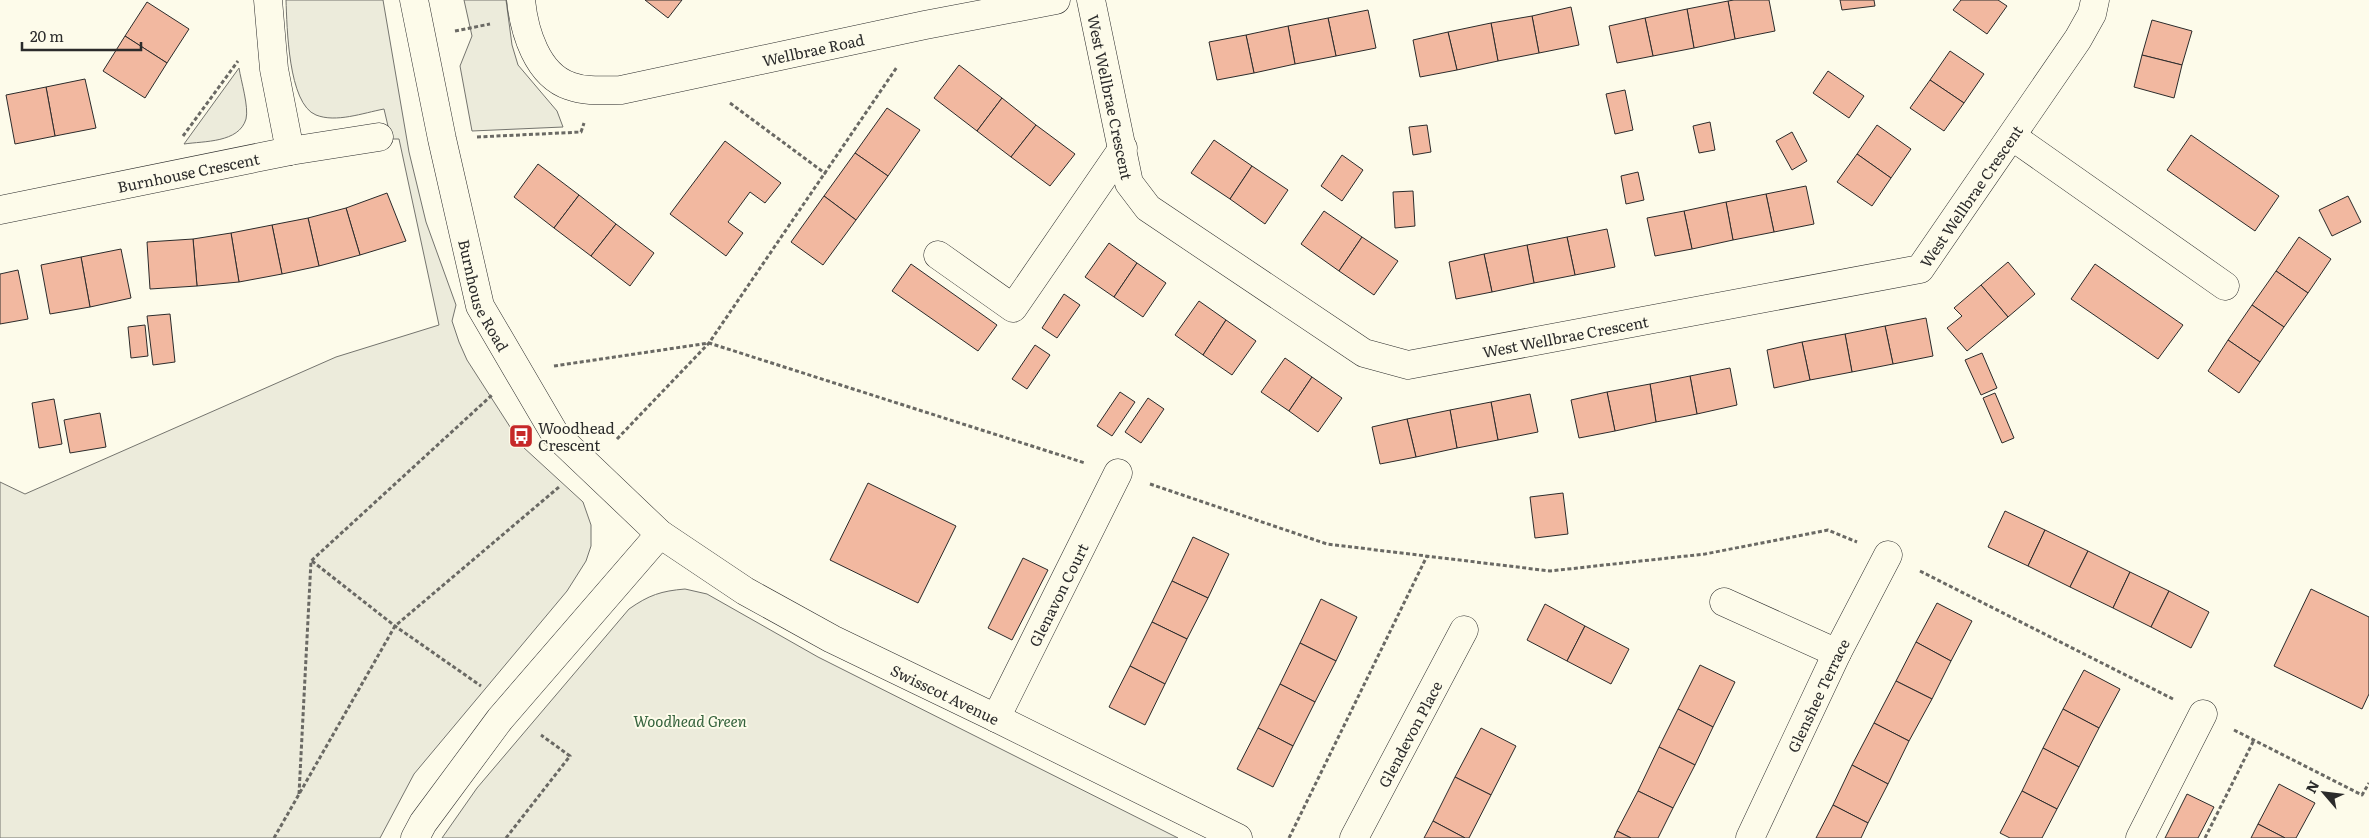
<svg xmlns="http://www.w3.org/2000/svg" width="2369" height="838" font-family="Literata,serif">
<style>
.green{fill:#ecebdb;stroke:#74746e}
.building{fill:#f2b8a0;stroke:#2b2b2b}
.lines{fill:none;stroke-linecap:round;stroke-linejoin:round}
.minor-casing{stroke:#2b2b2b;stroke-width:29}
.path{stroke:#6a6964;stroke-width:3;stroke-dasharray:4 2.5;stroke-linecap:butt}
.minor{stroke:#fdfbea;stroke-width:28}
.labels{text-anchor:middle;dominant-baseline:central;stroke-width:4;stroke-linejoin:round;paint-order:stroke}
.street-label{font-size:15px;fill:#2b2b2b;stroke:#fdfbea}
.poi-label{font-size:15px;fill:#2b2b2b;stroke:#fdfbea;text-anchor:start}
.park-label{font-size:15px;font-style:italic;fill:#34623c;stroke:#fdfbea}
</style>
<rect width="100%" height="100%" fill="#fdfbea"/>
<g class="green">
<path d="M286,0h97l26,152 17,70 30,83 -4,16 7,21 8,18 56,87 60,55 8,23v21l-5,15 -19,30 -153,183 -34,64h-380v-356l25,12 311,-137 103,-32 -40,-186h-8l-7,-30c-21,4 -48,14 -68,6 -28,-11 -29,-89 -30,-115z"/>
<path d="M464,0h42l6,45 6,20 39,46 6,16 -91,4 -12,-65 12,-30z"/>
<path d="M239,68c2,13 10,39 7,51 -7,24 -42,22 -62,25z"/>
<path d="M685,589l22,5 111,63 360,181h-736l35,-50 152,-179c20,-14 32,-18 56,-20z"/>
</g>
<g class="building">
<path d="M645,0h37l-14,18z"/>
<path d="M1734,0h35l6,31 -40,8 -7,-38z"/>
<path d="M1840,0h34l1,6 -33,4z"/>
<path d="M1961,0h37l9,6 -20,28 -34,-24z"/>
<path d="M1728,1l7,38 -41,9 -7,-39z"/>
<path d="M147,2l42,27 -22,34 -42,-27z"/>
<path d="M1571,7l8,38 -40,8 -7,-37z"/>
<path d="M1687,9l7,39 -41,8 -8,-38z"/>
<path d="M1368,10l8,38 -40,8 -8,-38z"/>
<path d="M1532,16l7,37 -41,8 -7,-38z"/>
<path d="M1328,18l8,38 -41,8 -7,-38z"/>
<path d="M1645,18l8,38 -36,7 -8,-37z"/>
<path d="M2152,20l40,11 -10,34 -40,-10z"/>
<path d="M1491,23l7,38 -41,9 -9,-38z"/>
<path d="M1288,26l7,38 -41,9 -8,-38z"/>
<path d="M1448,32l9,38 -37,7 -7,-37z"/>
<path d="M1246,35l8,38 -37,7 -8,-38z"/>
<path d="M125,36l42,27 -22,35 -42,-27z"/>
<path d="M1950,51l34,23 -20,29 -34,-23z"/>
<path d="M2142,55l40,10 -8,33 -40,-11z"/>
<path d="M959,65l43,33 -25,33 -43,-33z"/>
<path d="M1828,71l36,25 -15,22 -36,-25z"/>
<path d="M85,79l11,49 -41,8 -9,-49z"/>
<path d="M1930,80l34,23 -20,28 -34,-23z"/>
<path d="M46,87l9,49 -40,8 -9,-49z"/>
<path d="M1625,90l8,40 -18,4 -9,-40z"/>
<path d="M1002,98l34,27 -25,32 -34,-26z"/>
<path d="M887,108l33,22 -32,46 -33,-23z"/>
<path d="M1710,122l5,28 -16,3 -6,-27z"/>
<path d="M1036,125l39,29 -25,32 -39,-29z"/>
<path d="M1427,125l4,27 -18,3 -4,-28z"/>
<path d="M1877,125l34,24 -20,29 -34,-24z"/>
<path d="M1792,132l15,29 -15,9 -16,-29z"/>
<path d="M2191,135l88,61 -24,35 -88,-61z"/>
<path d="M1214,140l38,26 -22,33 -39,-26z"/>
<path d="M725,141l56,42 -16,20 -15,-11 -22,30 15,11 -17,23 -56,-42z"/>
<path d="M855,153l33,23 -32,44 -32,-24z"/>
<path d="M1857,154l34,24 -19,28 -35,-24z"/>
<path d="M1342,155l21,15 -21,31 -21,-15z"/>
<path d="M538,164l41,31 -25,33 -40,-31z"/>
<path d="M1252,166l36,24 -23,34 -35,-25z"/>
<path d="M1638,172l6,28 -18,4 -5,-28z"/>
<path d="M1806,186l8,38 -40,8 -8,-38z"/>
<path d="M1413,191l2,35 -20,2 -2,-36z"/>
<path d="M387,193l19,48 -46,14 -14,-47z"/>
<path d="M1766,194l8,38 -41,8 -7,-38z"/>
<path d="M579,195l37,29 -25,32 -37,-28z"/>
<path d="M824,196l32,24 -33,45 -32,-23z"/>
<path d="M2348,196l13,26 -29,14 -13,-26z"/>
<path d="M1726,202l7,38 -41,9 -8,-38z"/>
<path d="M346,208l14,47 -41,11 -11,-48z"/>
<path d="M1324,211l38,26 -23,34 -38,-27z"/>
<path d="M1684,211l8,38 -37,7 -8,-38z"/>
<path d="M308,218l11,48 -37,8 -10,-49z"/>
<path d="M616,224l38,29 -24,33 -39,-30z"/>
<path d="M272,225l10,49 -43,8 -8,-49z"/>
<path d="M1607,229l8,38 -40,8 -8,-38z"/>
<path d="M231,233l8,49 -42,4 -4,-47z"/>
<path d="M1362,237l36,24 -24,34 -35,-24z"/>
<path d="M1567,237l8,38 -41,8 -7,-38z"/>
<path d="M2299,237l32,22 -23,34 -32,-22z"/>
<path d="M193,239l4,47 -47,3 -3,-47z"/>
<path d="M1109,243l28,20 -23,34 -29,-20z"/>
<path d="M1527,245l7,38 -42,9 -8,-38z"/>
<path d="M121,249l10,49 -41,9 -9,-50z"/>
<path d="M1484,254l8,38 -36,7 -7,-37z"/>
<path d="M81,257l9,50 -40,7 -9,-49z"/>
<path d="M2008,262l27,32 -27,23 -27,-32z"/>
<path d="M1137,263l29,20 -23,34 -29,-20z"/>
<path d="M911,264l86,61 -19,26 -86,-60z"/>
<path d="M2095,264l88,61 -25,34 -87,-60z"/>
<path d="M18,270l10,49 -28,5v-50z"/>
<path d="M2276,271l32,22 -24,34 -32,-22z"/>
<path d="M1981,285l27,32 -41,34 -20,-23 15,-12 -8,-8z"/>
<path d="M1064,294l16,11 -23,33 -15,-10z"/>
<path d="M1199,301l27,19 -23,35 -28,-20z"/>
<path d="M2252,305l32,22 -24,35 -32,-22z"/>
<path d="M170,314l5,48 -22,3 -6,-49z"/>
<path d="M1926,318l7,38 -40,8 -8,-38z"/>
<path d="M1226,320l30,21 -24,34 -29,-20z"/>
<path d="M145,325l3,31 -17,2 -3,-31z"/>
<path d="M1885,326l8,38 -41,8 -7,-38z"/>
<path d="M1845,334l7,38 -42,8 -8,-38z"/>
<path d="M2228,340l32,22 -21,31 -31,-22z"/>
<path d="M1802,342l8,38 -36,8 -7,-38z"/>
<path d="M1035,345l15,10 -23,34 -15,-10z"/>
<path d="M1982,353l15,35 -16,7 -16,-35z"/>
<path d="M1285,358l27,19 -23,34 -28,-19z"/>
<path d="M1730,368l7,37 -40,9 -7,-38z"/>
<path d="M1690,376l7,38 -41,8 -6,-38z"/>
<path d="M1312,377l30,21 -24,34 -29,-21z"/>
<path d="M1650,384l6,38 -41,9 -8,-39z"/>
<path d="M1120,392l15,10 -23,34 -15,-10z"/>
<path d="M1607,392l8,39 -36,7 -8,-38z"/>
<path d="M1995,393l19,45 -12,5 -19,-45z"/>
<path d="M1530,394l8,38 -40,8 -7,-38z"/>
<path d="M1148,398l16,11 -23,34 -16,-11z"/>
<path d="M54,399l8,45 -23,4 -7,-45z"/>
<path d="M1491,402l7,38 -41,8 -7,-38z"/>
<path d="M1450,410l7,38 -41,9 -9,-38z"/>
<path d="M100,413l6,34 -36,6 -6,-33z"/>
<path d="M1407,419l9,38 -36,7 -8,-37z"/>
<path d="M868,483l88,43 -38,77 -88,-43z"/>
<path d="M1563,493l5,41 -33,4 -5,-41z"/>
<path d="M2005,511l40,19 -17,36 -40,-19z"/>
<path d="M2045,530l43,21 -18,36 -42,-21z"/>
<path d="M1193,537l36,17 -21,44 -36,-17z"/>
<path d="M2088,551l42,21 -17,36 -43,-21z"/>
<path d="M1023,558l25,12 -36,70 -24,-12z"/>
<path d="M2130,572l39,19 -18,36 -38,-19z"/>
<path d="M1172,581l36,17 -21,41 -35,-17z"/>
<path d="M2311,589l58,28v77l-7,15 -88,-43z"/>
<path d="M2169,591l40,21 -18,36 -40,-21z"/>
<path d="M1321,599l36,18 -21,44 -36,-18z"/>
<path d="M1937,603l35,18 -21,40 -35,-19z"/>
<path d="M1545,604l40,22 -18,35 -40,-21z"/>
<path d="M1152,622l35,17 -22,45 -35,-18z"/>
<path d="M1585,626l44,23 -18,35 -44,-23z"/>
<path d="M1916,642l35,19 -19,38 -36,-18z"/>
<path d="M1300,643l36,18 -21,41 -35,-18z"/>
<path d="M1700,665l35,17 -22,45 -35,-18z"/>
<path d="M1130,666l35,18 -20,41 -36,-18z"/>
<path d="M2084,670l36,19 -21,39 -36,-19z"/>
<path d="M1896,681l36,18 -23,42 -35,-18z"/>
<path d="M1280,684l35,18 -22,44 -35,-18z"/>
<path d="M1678,709l35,18 -18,38 -36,-18z"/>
<path d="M2063,709l36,19 -20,39 -36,-19z"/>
<path d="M1874,723l35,18 -21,43 -36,-19z"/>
<path d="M1258,728l35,18 -20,41 -36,-18z"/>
<path d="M1481,728l35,18 -25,49 -36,-18z"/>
<path d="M1659,747l36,18 -22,43 -35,-17z"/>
<path d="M2043,748l36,19 -22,42 -35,-18z"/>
<path d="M1852,765l36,19 -20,39 -35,-18z"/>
<path d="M1455,777l36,18 -22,43h-4l-32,-17z"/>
<path d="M2279,784l36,19 -19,35h-11l-27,-14z"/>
<path d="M1638,791l35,17 -15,30h-27l-14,-7z"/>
<path d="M2022,791l35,18 -15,29h-32l-10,-5z"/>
<path d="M2187,794l27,13 -16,31h-33z"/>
<path d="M1833,805l35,18 -7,15h-45z"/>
<path d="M1433,821l32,17h-41z"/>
<path d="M2258,824l27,14h-34z"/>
<path d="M1617,831l14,7h-17z"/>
</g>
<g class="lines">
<defs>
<g id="minor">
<path d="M268,0l6,69 16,82"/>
<path id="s1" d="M414,0l28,139 38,167 75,128 105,100 85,57 87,48 164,79 242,120"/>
<path id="s2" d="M521,0c3,31 16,75 49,86 16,6 34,4 51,4l304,-65 131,-25"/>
<path id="s3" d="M1091,0l38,183 19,25 216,145 44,12 512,-96 158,-230 14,-25 3,-14"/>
<path d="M2013,137l212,149"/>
<path id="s4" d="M0,210l290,-59 89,-14"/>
<path d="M938,255l75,53 110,-160"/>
<path d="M1724,602l113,51"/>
<path id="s5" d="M996,718l122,-245"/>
<path d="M415,838l8,-15 77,-104 160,-185"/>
<path id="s6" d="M1354,838l110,-208"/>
<path id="s7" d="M1750,838l87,-185 51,-98"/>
<path d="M2140,838l63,-124"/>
</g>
</defs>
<use href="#minor" class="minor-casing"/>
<g class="path">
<path d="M455,31l35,-7"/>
<path d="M730,103l96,71"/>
<path d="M183,136l55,-75"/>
<path d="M477,137l104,-5 3,-9"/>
<path d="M554,366l155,-23 376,120"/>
<path d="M617,439l92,-96 188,-276"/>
<path d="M1150,484l177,60 223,27 155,-17 123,-24 29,12"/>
<path d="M312,561l83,65 86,60"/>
<path d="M1920,571l253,128"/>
<path d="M2234,730l128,65 7,-12"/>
<path d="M299,794l12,-233 181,-166"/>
<path d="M274,838l121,-212 164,-139"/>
<path d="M506,838l64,-82 -29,-21"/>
<path d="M1289,838l138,-282"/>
<path d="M2205,838l49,-98"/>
</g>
<use href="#minor" class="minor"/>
</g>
<defs>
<symbol id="bus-square" viewBox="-11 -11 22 22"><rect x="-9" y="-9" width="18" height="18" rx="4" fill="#c62828" stroke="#fdfbea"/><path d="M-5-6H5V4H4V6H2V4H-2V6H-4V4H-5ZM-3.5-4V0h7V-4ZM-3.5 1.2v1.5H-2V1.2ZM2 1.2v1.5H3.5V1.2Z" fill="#fff"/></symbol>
</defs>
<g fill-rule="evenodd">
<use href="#bus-square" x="507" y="422" width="28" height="28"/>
</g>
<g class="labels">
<g class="street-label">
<text stroke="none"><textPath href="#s2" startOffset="352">Wellbrae Road</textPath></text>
<text stroke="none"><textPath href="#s3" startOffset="99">West Wellbrae Crescent</textPath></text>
<text stroke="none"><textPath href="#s4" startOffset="192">Burnhouse Crescent</textPath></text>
<text stroke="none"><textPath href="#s3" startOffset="1134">West Wellbrae Crescent</textPath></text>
<text stroke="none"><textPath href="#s1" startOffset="304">Burnhouse Road</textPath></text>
<text stroke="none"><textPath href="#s3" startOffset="684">West Wellbrae Crescent</textPath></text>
<text stroke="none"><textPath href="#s5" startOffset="138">Glenavon Court</textPath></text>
<text stroke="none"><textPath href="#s1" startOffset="934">Swisscot Avenue</textPath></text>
<text stroke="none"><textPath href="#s7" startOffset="158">Glenshee Terrace</textPath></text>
<text stroke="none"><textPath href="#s6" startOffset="118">Glendevon Place</textPath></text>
</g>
<g class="poi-label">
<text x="538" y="427">Woodhead<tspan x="538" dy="17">Crescent</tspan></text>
</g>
<g class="park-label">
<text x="690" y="720">Woodhead Green</text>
</g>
</g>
<g transform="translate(2324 793) rotate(298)" stroke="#fdfbea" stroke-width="4" paint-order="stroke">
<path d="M0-4L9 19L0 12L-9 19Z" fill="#2b2b2b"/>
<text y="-8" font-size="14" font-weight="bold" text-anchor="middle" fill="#2b2b2b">N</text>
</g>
<path d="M22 42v8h119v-8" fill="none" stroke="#2b2b2b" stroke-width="2.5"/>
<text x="30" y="42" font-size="15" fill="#2b2b2b" stroke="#fdfbea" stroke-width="4" paint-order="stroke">20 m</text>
</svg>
